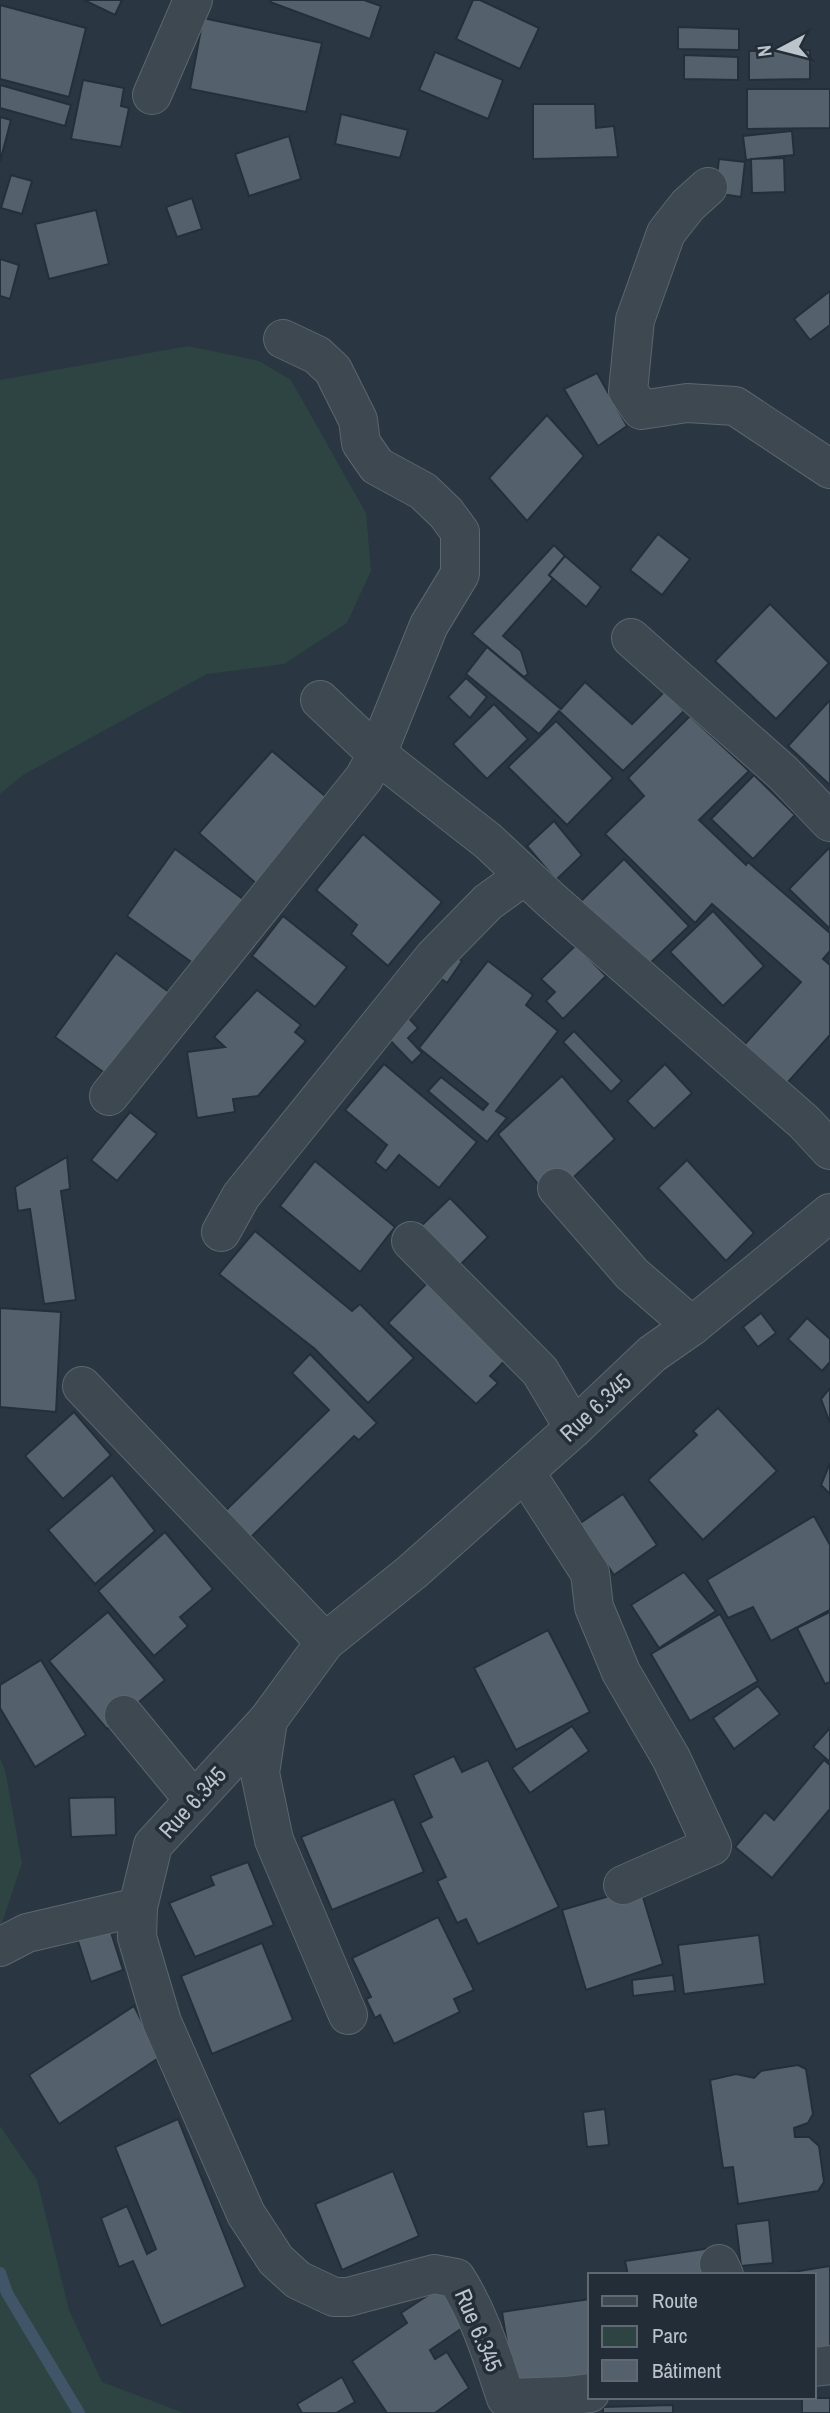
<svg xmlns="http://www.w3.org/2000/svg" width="830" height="2413" font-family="'Archivo Narrow',sans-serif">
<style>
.green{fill:#2d4443}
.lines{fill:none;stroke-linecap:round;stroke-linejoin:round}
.stream{stroke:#415568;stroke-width:12}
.building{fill:#54616c;stroke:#252f39;stroke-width:2}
.minor-casing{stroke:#5c666f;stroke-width:40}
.minor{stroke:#3e4851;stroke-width:38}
.labels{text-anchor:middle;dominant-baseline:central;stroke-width:7;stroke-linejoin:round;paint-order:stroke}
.street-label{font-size:23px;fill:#bbc3cb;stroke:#232d37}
</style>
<rect width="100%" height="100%" fill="#2a3641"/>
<g class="green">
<path d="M188,346l71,15 32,19 75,133 5,58 -24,52 -63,41 -77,10 -184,101 -23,19v-414z"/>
<path d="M0,1758l5,12 17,93 -22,66z"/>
<path d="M0,2126l37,54 32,130 33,72 82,31h-184z"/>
</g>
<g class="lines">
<path class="stream" d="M0,2273l7,20 72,120"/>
</g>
<g class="building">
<path d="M84,0h38l-7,15z"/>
<path d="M271,0h93l17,6 -11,33 -100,-37z"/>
<path d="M473,0h7l59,28 -19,41 -64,-30z"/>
<path d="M0,5l86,23 -17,69 -69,-18z"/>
<path d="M203,18l119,25 -16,69 -116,-23z"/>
<path d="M678,27l61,2v21l-61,-1z"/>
<path d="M810,50v29l-61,1v-29z"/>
<path d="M435,52l68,28 -15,39 -69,-29z"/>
<path d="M684,55l54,2v23l-54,-1z"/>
<path d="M83,80l41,8 -3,18 8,2 -8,39 -50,-8z"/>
<path d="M0,85l71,20 -6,21 -65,-18z"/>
<path d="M747,89h83v39l-83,1z"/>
<path d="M533,104h62l1,24 18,-2 4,31 -85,2z"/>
<path d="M341,114l67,16 -8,28 -65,-14z"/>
<path d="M0,117l11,3 -11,42z"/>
<path d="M792,131l2,24 -48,5 -3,-24z"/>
<path d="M289,136l12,43 -52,17 -14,-42z"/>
<path d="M784,158l1,34 -33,1 -1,-34z"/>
<path d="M719,159l26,3 -4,35 -26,-4z"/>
<path d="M11,175l21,6 -10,33 -21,-6z"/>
<path d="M192,198l10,31 -25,8 -11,-30z"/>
<path d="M96,210l13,54 -60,15 -14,-55z"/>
<path d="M0,259l19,6 -9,34 -10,-3z"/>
<path d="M830,291v34l-20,15 -16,-21z"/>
<path d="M597,373l30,53 -29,20 -34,-57z"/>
<path d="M547,415l37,41 -57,65 -38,-43z"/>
<path d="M658,534l32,25 -28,36 -32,-25z"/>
<path d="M554,545l11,11 -16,19 4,4 -50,57 18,15 7,23 -4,3 -52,-43z"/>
<path d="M565,556l36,31 -15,20 -37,-32z"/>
<path d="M770,604l59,59 -53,56 -61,-58z"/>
<path d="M487,647l74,62 24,-27 47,42 33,-33 19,20 -61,60 -64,-60 -20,23 -73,-60z"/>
<path d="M466,678l21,19 -17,21 -22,-21z"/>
<path d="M830,700v85l-42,-39z"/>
<path d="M494,704l34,35 -41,40 -34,-35z"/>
<path d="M690,716l59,55 -50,49 47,45 2,-3 82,71v18l-7,8 7,6v70l-50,56 -44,-37 65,-72 -89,-78 -17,19 -90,-89 39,-38 -16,-18z"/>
<path d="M556,721l57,57 -46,47 -59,-58z"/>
<path d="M272,751l59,50 -73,84 -59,-52z"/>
<path d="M754,775l41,40 -42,44 -42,-40z"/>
<path d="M554,821l28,34 -26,25 -29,-34z"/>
<path d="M363,834l79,68 -54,64 -37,-32 6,-9 -41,-35z"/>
<path d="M829,848l1,2v79l-41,-40z"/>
<path d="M175,849l76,56 -47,66 -77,-55z"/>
<path d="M624,859l65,67 -44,42 -65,-66z"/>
<path d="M713,911l51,55 -41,40 -53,-54z"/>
<path d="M283,916l64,51 -32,40 -63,-51z"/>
<path d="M576,945l30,31 -43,43 -17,-18 9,-9 -14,-13z"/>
<path d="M446,950l16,11 -15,22 -16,-12z"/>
<path d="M116,953l61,45 -60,84 -62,-45z"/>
<path d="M488,961l45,34 -7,10 32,26 -62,80 11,7 -20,24 -59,-51 13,-14 42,33 5,-6 -69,-56z"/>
<path d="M257,990l44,35 -6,7 11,9 -48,55 -25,3 2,13 -38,6 -10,-66 38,-5 -11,-10z"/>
<path d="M400,1009l18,19 -10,10 14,15 -10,10 -33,-34z"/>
<path d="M574,1031l48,50 -11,11 -48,-50z"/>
<path d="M384,1064l93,78 -38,46 -40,-33 -13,16 -11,-9 12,-17 -42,-35z"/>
<path d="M665,1064l27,29 -38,36 -27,-28z"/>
<path d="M562,1076l53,63 -65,60 -52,-65z"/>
<path d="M130,1112l27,22 -40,47 -26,-21z"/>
<path d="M67,1157l3,32 -9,2 15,109 -32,4 -14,-95 -12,2 -3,-24z"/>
<path d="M687,1160l67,73 -28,28 -68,-73z"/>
<path d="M315,1161l80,66 -35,45 -80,-66z"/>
<path d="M450,1198l38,39 -30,30 -39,-39z"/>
<path d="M255,1231l97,80 8,-7 54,54 -46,45 -53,-54 -96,-75z"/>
<path d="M434,1276l83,72 -27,28 8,7 -22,21 -88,-81z"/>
<path d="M0,1308l61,4 -5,100 -56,-5z"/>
<path d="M761,1313l15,20 -18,14 -15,-20z"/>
<path d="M807,1318l23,21v23l-8,9 -34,-32z"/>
<path d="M310,1354l67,69 -18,17 -5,-4 -105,103 -26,-26 106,-103 -37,-37z"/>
<path d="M830,1388v35l-9,-24z"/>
<path d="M718,1408l59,63 -74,69 -55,-60 49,-45 -4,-4z"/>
<path d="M74,1412l37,43 -48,44 -38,-43z"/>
<path d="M830,1463v31l-9,-9z"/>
<path d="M112,1475l43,56 -60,53 -47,-54z"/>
<path d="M623,1494l34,51 -43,30 -35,-51z"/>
<path d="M814,1516l16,29v65l-59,31 -18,-34 -25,11 -21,-38z"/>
<path d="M165,1532l48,57 -33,28 8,9 -34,30 -56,-65z"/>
<path d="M684,1572l32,39 -57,37 -28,-43z"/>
<path d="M108,1612l57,68 -58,49 -58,-68z"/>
<path d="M830,1612v70l-5,2 -28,-56z"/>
<path d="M720,1614l38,67 -68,40 -39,-67z"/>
<path d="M548,1630l42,82 -74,38 -42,-82z"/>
<path d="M41,1660l45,75 -51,32 -35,-59v-23z"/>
<path d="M758,1686l22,28 -46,35 -21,-31z"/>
<path d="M572,1726l17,25 -59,42 -18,-25z"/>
<path d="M830,1728v34l-17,-15z"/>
<path d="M454,1756l8,16 26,-12 71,147 -81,37 -12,-25 -9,4 -20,-42 9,-4 -26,-54 12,-6 -19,-42z"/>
<path d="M824,1760l6,5v44l-58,69 -37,-31 30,-35 9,8z"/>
<path d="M115,1797l1,38 -45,2 -2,-39z"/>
<path d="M394,1799l30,73 -92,38 -31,-73z"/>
<path d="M248,1862l26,63 -79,32 -26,-54 45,-18 -4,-9z"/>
<path d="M640,1887l23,77 -77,26 -24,-80z"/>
<path d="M438,1917l36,73 -20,9 6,13 -66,32 -14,-29 -5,3 -9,-19 5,-2 -19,-39z"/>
<path d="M108,1923l15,47 -32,12 -15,-47z"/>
<path d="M759,1935l6,49 -81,10 -6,-49z"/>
<path d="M262,1943l31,77 -81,34 -31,-78z"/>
<path d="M673,1975l2,16 -42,5 -1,-16z"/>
<path d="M134,2006l26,51 -101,67 -30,-49z"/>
<path d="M798,2065l8,4 7,45 -5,9 -14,5 1,9h14l10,9 5,36 -6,9 -80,13 -5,-37 -10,1 -13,-88 26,-6 18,4 7,-7z"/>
<path d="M605,2109l4,36 -22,2 -4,-35z"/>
<path d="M178,2119l67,168 -84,39 -28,-65 -14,6 -18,-49 26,-12 20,48 9,-5 -41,-102z"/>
<path d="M393,2171l26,65 -77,34 -27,-66z"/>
<path d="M769,2220l4,43 -32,3 -5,-42z"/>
<path d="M711,2248l4,27h-87l-3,-14z"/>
<path d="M830,2266v85l-16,3v-79l-27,-2z"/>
<path d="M445,2284l26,38 -41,28 5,9 12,-7 22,36 -34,25h-48l-35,-52 55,-38 -6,-10z"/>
<path d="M590,2299v81l-75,12 -13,-80z"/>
<path d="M342,2377l13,25 -19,11h-34l-5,-9z"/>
<rect x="802" y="2398" width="28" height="15"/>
<path d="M673,2405v8h-70v-6z"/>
</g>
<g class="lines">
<defs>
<g id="minor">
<path d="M152,95l41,-95"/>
<path d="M708,187l-20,18 -22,28 -31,87 -7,71 13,19 46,-7 48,3 95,63"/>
<path d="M631,638l152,135 47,49"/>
<path d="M320,700l57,54 111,87 63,59 253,222 26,28"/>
<path d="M109,1096l255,-318 13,-24 52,-129 31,-51v-42l-14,-19 -23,-22 -46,-25 -16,-23 -3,-23 -25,-50 -16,-15 -34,-16"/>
<path d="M557,1188l75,86 60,52"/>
<path d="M221,1232l20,-36 193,-239 54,-55 36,-26"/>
<path d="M411,1241l129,130 34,57"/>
<path d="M82,1386l243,256"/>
<path d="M525,1472l65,101 4,34 27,65 50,86 41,88 -89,39"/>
<path d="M124,1715l69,84"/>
<path d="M268,1720l-8,53 14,67 74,175"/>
<path d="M0,1947l27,-14 111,-26"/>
<path d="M719,2264l5,11"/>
<path d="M814,2367l16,-2"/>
<path d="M590,2393l-24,3 -60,2c-14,-41 -26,-83 -50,-120l-22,-4 -86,23h-14l-36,-17 -22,-20 -30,-46 -84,-192 -25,-85 1,-30 15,-62 115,-125 57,-78 87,-70 162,-144 78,-74 40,-28 138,-113"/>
</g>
</defs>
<use href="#minor" class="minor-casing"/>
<use href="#minor" class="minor"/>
</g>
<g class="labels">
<g class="street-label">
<text transform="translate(595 1407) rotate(-43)">Rue 6.345</text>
<text transform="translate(192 1802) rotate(-48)">Rue 6.345</text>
<text transform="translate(479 2330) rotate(67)">Rue 6.345</text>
</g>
</g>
<rect x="588" y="2273" width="228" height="126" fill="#232d37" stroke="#606972" stroke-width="2"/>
<rect x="602" y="2296" width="35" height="10" fill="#3e4851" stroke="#606972" stroke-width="2"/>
<text x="652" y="2308" font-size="21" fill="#bbc3cb">Route</text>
<rect x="602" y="2326" width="35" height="21" fill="#2d4443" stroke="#606972" stroke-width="2"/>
<text x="652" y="2343" font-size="21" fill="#bbc3cb">Parc</text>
<rect x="602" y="2360" width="35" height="21" fill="#54616c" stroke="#606972" stroke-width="2"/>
<text x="652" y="2378" font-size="21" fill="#bbc3cb">Bâtiment</text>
<g transform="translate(781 49) rotate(263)" stroke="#232d37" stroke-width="5" paint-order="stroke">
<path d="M0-5L12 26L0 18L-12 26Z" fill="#bbc3cb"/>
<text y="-10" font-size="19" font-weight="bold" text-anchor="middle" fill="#bbc3cb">N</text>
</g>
</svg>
